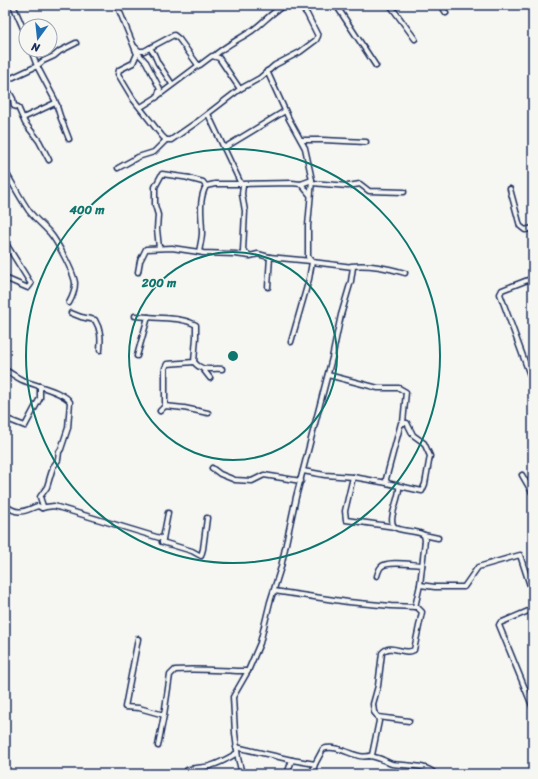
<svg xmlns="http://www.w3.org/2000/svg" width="538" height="779" font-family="Sriracha,sans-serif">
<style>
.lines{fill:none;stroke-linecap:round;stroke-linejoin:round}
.street-casing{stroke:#1b2f5e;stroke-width:7}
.street{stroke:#f6f6f2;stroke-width:4}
.ring{fill:none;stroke:#0f766e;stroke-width:2}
.centre{fill:#0f766e;stroke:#f6f6f2;stroke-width:2}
.ring-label{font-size:12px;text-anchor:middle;font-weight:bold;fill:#0f766e;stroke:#f6f6f2;stroke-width:3;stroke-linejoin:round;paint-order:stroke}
</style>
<rect width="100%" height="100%" fill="#f6f6f2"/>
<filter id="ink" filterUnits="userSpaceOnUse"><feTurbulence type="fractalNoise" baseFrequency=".025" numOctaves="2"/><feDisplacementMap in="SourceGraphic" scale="8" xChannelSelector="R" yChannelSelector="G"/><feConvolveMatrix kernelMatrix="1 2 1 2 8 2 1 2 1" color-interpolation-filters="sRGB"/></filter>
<g filter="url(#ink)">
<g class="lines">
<defs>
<g id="street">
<path d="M13,5l13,30"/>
<path d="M117,5l20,49 -4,9 -14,7 -1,4 15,25 29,37 4,4h5l26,-18 43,-33 20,-11 15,-13 25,-13 16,-12 2,-4 -11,-22 -8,-9"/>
<path d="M336,5l40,61"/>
<path d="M390,5l25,34"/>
<path d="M441,5l5,8"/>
<path d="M135,47l4,4h5l30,-16 5,4 19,26h2l12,-9 7,2 21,31"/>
<path d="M150,48l4,6 4,9 14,21"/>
<path d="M136,51l10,11 14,27 -3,8 -16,10"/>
<path d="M214,56c12,-11 26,-17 39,-26 11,-8 20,-19 32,-25"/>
<path d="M5,81l32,-15 -6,-16"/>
<path d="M5,85l8,14 1,7 4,1 7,16 14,18 10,19"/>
<path d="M159,95l40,-30"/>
<path d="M208,114l33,70 51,-1 9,1 9,11"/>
<path d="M23,118l32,-15 2,2"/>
<path d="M69,139l-9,-23 -5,-16 -18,-34 6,-5 11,-5 6,-5 16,-8"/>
<path d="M301,140h22l43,2"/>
<path d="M224,148l61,-37"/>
<path d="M118,168l20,-11 16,-5 12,-12"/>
<path d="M5,171c8,13 15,27 24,40 6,8 14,14 21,22 7,8 24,40 25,50 0,8 -2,13 -6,20"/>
<path d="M188,178l15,4 3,4c-8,15 -4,31 -4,47 0,5 -2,13 -3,19"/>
<path d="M312,183l36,3 12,-2 9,7 35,1"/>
<path d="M301,184l11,-4"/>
<path d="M243,185l-1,9 3,17 -2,40 6,4"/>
<path d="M206,186l9,-2h26"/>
<path d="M510,189l10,37 5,4 8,-2"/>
<path d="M5,242l26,42 -3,4 -23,-10"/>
<path d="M159,248l-2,-19 1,-14 -3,-10v-18l7,-13 28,4"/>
<path d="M351,266c19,-2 36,2 54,7"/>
<path d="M138,272l2,-11 6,-12 26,-1 27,4 4,1 32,1 15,2 8,-2 11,3 42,4"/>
<path d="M268,287l2,-30"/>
<path d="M71,313l10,4 14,3c6,10 6,18 5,30"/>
<path d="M135,316l13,1 -11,39"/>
<path d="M148,317c16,2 34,0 48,8v12l-2,25 -27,2 -2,4v38"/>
<path d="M291,342l18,-63 3,-17"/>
<path d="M194,362c8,10 16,6 28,7"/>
<path d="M203,369l7,9"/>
<path d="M5,370c6,3 11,7 17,10 11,5 43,12 48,22l-2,26 -7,21 -2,3 -1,8 -5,7 -6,20 -7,10 3,9 -1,2"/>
<path d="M328,375l50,13h21l7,4 -3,31"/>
<path d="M531,378l-31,-84 2,-4 31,-12"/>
<path d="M160,411l5,-5 19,2 24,5"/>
<path d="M5,424l2,-5 18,7 15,-28v-12"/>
<path d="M212,468l8,6 15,6 17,1 12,-6 37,6"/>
<path d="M303,471l22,4 28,2"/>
<path d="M522,475l11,19"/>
<path d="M387,483l-34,-6 -8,34 1,9 49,7"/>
<path d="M399,486l23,5 3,-7 5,-28 -6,-13 -11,-8 -6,-12h-6l-15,56 1,4 12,3c2,11 -14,36 -3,42 9,4 20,2 28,7l1,5 -5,45"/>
<path d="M5,505c14,11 18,6 33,1l4,2 4,-1 8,-1 109,33 -1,3 30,9 9,5 2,-7 4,-31"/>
<path d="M424,535l14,3"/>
<path d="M163,539l5,-26"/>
<path d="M377,576c1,-3 2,-7 4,-9 6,-7 33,-2 41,-2"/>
<path d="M274,591l74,11 43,4 26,1 5,5 -8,38c-10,6 -24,-8 -32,3l-4,33 -5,18 1,8 4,5 1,4 -7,34c-15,7 -32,-12 -49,-6l-8,15 -23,-4"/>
<path d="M415,607l5,-22 15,2h29l14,-20 42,-12 13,40"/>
<path d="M533,609l-33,14 -1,2 34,83"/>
<path d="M138,639l-13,68 14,1 25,7 6,-40 5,-5c24,-2 49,1 73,1"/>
<path d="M378,717l31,4"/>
<path d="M158,746l6,-31"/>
<path d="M236,747l56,13 -5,14"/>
<path d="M370,756c5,1 9,2 13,4 3,1 5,3 9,4 13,2 34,0 43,10"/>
<path d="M188,774l-1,-4c8,-3 16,-2 23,-4 10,-3 19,-8 27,-13"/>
<path d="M242,774l-4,-16 -3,-25 -2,-36 15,-26 12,-28 10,-41 11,-35 15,-70 36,-139 9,-43 10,-34 2,-14 -41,-5 -4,-5v-31l4,-46 -7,-32 -16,-29 -22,-48"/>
<path d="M312,774l3,-10"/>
</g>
</defs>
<use href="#street" class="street-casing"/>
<use href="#street" class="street"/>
</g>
</g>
<g class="ring">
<circle cx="233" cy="356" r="104"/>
<circle cx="233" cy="356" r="207"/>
</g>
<circle cx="233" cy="356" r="6" class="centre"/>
<g class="ring-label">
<text x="87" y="214">400 m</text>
<text x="159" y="287">200 m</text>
</g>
<rect width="538" height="779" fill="none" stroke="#f6f6f2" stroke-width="20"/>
<rect x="10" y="10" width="518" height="759" fill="none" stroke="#1b2f5e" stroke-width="1.5" filter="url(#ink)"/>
<g transform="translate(38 38) rotate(195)"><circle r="19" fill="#f6f6f2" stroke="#9ea6b7"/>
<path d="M0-3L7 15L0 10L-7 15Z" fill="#1f6fb2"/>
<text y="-6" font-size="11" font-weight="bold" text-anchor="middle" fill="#1b2f5e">N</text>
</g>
</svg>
